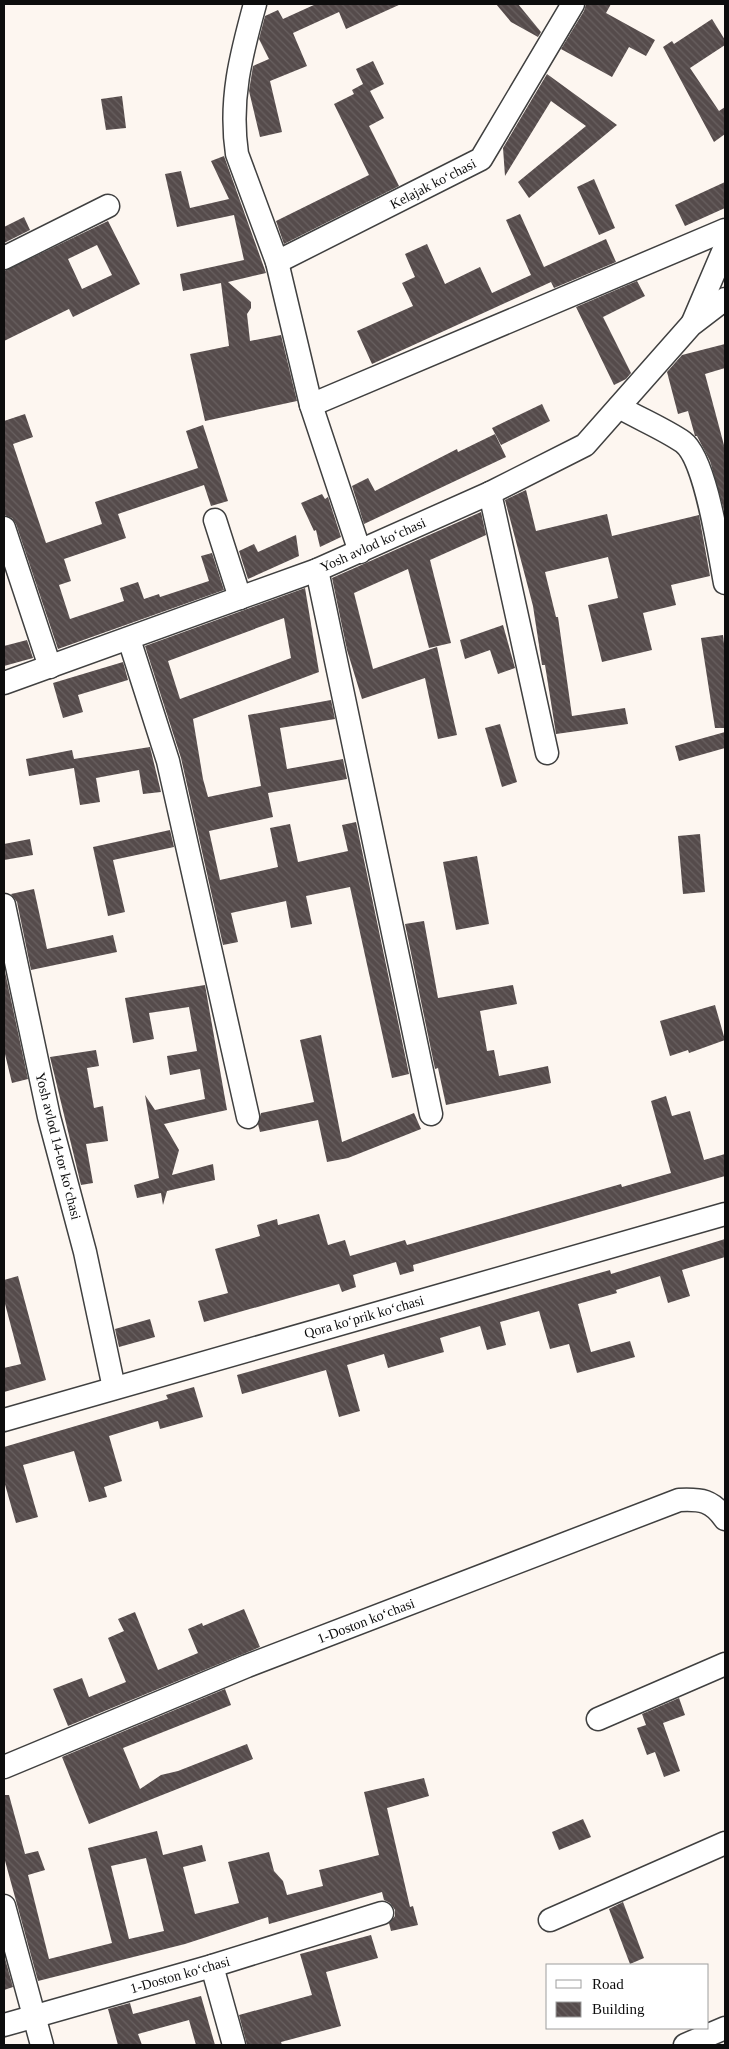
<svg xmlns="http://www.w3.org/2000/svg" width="729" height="2049" font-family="Georgia,serif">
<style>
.building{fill:url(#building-back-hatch);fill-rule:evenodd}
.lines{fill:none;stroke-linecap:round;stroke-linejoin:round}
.minor-casing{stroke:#404040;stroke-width:25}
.minor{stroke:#fff;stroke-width:22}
.labels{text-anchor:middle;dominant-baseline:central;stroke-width:5;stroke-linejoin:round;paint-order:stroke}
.street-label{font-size:14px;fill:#0d0d0d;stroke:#fff}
</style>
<defs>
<pattern id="building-back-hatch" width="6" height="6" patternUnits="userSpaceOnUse" patternTransform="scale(1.25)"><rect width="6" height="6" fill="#554b4b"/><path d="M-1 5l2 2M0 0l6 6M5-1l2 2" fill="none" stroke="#686060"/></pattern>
</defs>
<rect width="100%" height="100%" fill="#fdf6f0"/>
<g class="building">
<path d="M316,4h85l-55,25 -7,-17 -46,21 14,33 -37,15 12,51 -22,5 -11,-46 4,-25 16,-7 -10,-20 6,-23 13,-6 5,9z"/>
<path d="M496,4h22l23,28 -3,5 -27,-15z"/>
<path d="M586,4h25l-5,9 49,27 -9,16 -17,-9 -17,30 -51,-28 23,-38z"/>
<path d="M712,19l13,21v5l-35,23 29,43 6,-4v27l-11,8 -51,-95 9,-6 2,3z"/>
<path d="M373,61l11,23 -14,7 14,27 -15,8 30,60 -115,58 -8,-23 93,-46 -35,-71 20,-10 -2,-4 11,-6 -7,-15z"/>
<path d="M547,74l70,51 -88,73 -11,-16 68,-56 -35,-25 -46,75 -2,-28z"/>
<path d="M122,96l4,32 -20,2 -5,-31z"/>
<path d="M224,156l42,117 -38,9 23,20v6l-4,6 3,27 31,-6 16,66 -92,20 -15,-67 39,-8 -8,-63 -38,8 -3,-17 64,-14 -10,-45 -57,12 -12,-53 16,-3 9,37 39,-9 -18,-38z"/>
<path d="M594,179l21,49 -16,7 -22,-48z"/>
<path d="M725,182v26l-40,18 -10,-21z"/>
<path d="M520,214l24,53 62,-28 10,23 -62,26 -3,-6 -179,82 -15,-33 56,-25 -11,-23 13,-6 -10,-23 22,-10 18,40 35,-17 12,26 39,-18 -25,-55z"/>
<path d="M24,217l6,13 -26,13v-16z"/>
<path d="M108,221l32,63 -67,33 -4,-8 -65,32v-70zM97,245l15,30 -30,14 -14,-30z"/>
<path d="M637,281l8,15 -42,21 28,56 -5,6 -12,6 -38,-78z"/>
<path d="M725,344v24l-20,6 20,75v65l-15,-53 -13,-25h-2l-7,-25 -10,3 -11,-42 15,-17z"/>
<path d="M542,404l8,17 -49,24 -9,-17z"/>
<path d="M25,414l8,23 -20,7 33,99 56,-19 -7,-22 103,-34 -12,-37 17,-6 25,76 -17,5 -7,-21 -86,29 8,24 -62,21 7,22 -12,4 11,34 54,-18 -4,-13 18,-6 6,17 15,-5 1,3 49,-16 -8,-25 11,-3 12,37 -166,59 -42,-125 -4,-6 -8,-3v-94z"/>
<path d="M495,434l11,23 -142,67 -12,-38 16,-8 7,13 82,-42 1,3z"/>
<path d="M526,490l10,41 71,-17 5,22 87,-21 11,61 -39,9 5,20 -33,8 9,37 -50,12 -14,-57 30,-7 -10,-41 -63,15 11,45h2l14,99 53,-8 3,16 -72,10 -11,-69h-3l-9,-59 -28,-106z"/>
<path d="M322,494l3,5 3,-2 13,40 -21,10 -4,-17 -2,1 -13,-28z"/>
<path d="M481,512l5,23 -56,25 21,83 -22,5 -21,-79 -54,24 19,76 64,-22 20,88 -19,4 -13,-61 -63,21 -15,-49 -15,-72z"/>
<path d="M296,535l3,21 -51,23 -9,-28 15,-7 4,8z"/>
<path d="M305,588l14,84 -126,47 10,60 5,18 53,-11 -13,-71 83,-15 4,19 -55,9 7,41 56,-10 4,20 -79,14 5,24 -64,14 11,49 58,-13 -8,-39 20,-4 8,38 50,-11 -6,-26 14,-3 53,252 -17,4 -42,-191 -44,9 6,28 -21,4 -5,-27 -55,12 7,29 -15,3 -42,-187 -36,-112zM284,618l7,40 -111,41 -12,-38z"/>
<path d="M503,625l12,43 -17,6 -8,-24 -25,9 -5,-19z"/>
<path d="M723,635l2,17v76h-10l-14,-90z"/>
<path d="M27,640l6,18 -29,8v-20z"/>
<path d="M123,662l5,18 -50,15 5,17 -20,6 -10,-35z"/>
<path d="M500,724l17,58 -15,5 -17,-59z"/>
<path d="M725,732v16l-46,13 -4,-15z"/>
<path d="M150,747l11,45 -18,2 -4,-24 -43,8 4,24 -20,3 -6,-37 -45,8 -3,-17 46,-9 2,9z"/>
<path d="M170,830l4,17 -61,13 12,52 -17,4 -15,-69z"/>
<path d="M700,834l5,58 -22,2 -5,-58z"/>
<path d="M30,839l3,16 -29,5v-16z"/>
<path d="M477,856l12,68 -33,6 -13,-68z"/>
<path d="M34,889l13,60 66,-14 4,17 -86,18 -14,-68 -6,-8z"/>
<path d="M424,921l14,77 75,-13 4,19 -37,7 7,40 7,-1 5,26 49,-10 3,17 -105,22 -8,-37 -3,1 -30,-145z"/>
<path d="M4,967l24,112 -16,4 -8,-33z"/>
<path d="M205,985l22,125 -63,14 15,26 -7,25 41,-11 2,16 -48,11 -4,14 -2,-12 -24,5 -3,-13 25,-7 -14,-83 10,15 50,-11 -5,-30 -30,6 -3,-19 30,-5 -8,-44 -40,6 5,26 -21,4 -8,-45z"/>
<path d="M715,1005l10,35 -36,13 -1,-3 -18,6 -10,-35z"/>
<path d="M321,1035l21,107 72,-29 7,16 -73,29 -21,4 -9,-42 -58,12 -2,-8 3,-11 53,-11 -14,-62z"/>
<path d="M96,1050l3,16 -12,2 7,40 9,-2 5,35 -22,3 7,39 -12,2 -31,-128z"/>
<path d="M666,1096l6,20 18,-5 14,49 21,-6v22l-312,89 1,6 -14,4 -4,-13 -43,13 3,12 -14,5 -3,-8 -135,38 -6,-21 30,-8 -13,-44 45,-13 -3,-11 20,-6 1,6 41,-11 9,31 17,-5 5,16 55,-16 2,5 214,-61 1,3 49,-14 -20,-72z"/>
<path d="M725,1239v18l-43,13 8,26 -22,7 -8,-27 -44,14 1,3 -39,11 13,48 39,-11 5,16 -58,16 -8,-29 -19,5 -11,-38 -39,11 6,23 -19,5 -7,-24 -40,12 4,14 -56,16 -4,-14 -37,11 13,46 -21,6 -13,-47 -84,24 -5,-19 373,-105 1,4z"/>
<path d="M18,1276l28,104 -42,12v-24l17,-4 -17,-64v-20z"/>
<path d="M150,1319l5,18 -36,10 -4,-18z"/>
<path d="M194,1387l9,30 -43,12 -2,-8 -49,15 13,45 -18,6 3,10 -18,5 -15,-51 -51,14 15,52 -22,6 -12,-42v-34l164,-48 -2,-4z"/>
<path d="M244,1609l16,38 -192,79 -15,-37 29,-11 7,19 37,-15 -18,-44 16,-7 -6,-12 17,-7 23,58 40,-17 -10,-24 14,-6 1,3z"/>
<path d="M225,1689l6,16 -108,43 17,41 21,-14 17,-4 69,-27 6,15 -164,65 -27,-67z"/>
<path d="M679,1698l6,17 -22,8 17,48 -16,6 -9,-25 -8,3 -10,-27 9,-3 -4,-11z"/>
<path d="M424,1778l5,18 -42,12 23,99 3,-1 5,19 -27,6 -2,-8 6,-7v-6l-5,-7 -6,-3 -2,-8 -113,32 -1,-7 -83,27 -147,37 -34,-124v-62h5l16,59 13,-3 7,19 -17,5 21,84 63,-16 -24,-95 69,-17 6,24 39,-10 4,16 -23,6 12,47 44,-11 -11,-41 41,-10 5,19 9,10 4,14 36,-9 -4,-16 60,-15 -15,-63zM146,1858l18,73 -35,8 -18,-73z"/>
<path d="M583,1819l8,18 -32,13 -7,-18z"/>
<path d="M623,1902l21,56 -14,6 -21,-55z"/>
<path d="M371,1935l7,23 -52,14 15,54 -60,16 1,3h-35l-8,-30 73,-20 -12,-41z"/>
<path d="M4,1955l9,32 -9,3z"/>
<path d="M201,1996l14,49h-19l-7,-25 -51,14 4,11h-24l-10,-36 22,-6 3,11z"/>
</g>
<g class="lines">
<defs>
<g id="minor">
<path d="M255,4c-14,51 -26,96 -18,150l40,108 34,143 49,147"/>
<path d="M4,258l104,-52"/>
<path d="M277,262l204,-103 92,-155"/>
<path d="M693,322l32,-75"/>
<path d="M311,405l414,-175"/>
<path d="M619,407c21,12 45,22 64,35 23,17 36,110 42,141"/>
<path d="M490,493l57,260"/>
<path d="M215,520l25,78"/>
<path d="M4,528l46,139"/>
<path d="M317,570l114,544"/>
<path d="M129,639l39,122 80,356"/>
<path d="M4,683l313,-113 173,-77 95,-48 106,-120 34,-26"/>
<path d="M4,905l45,212 36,135 29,136"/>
<path d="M4,1420l721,-206"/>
<path d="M598,1719l127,-55"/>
<path d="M4,1767l243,-101 432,-166c22,-1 33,0 46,19"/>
<path d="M4,1906l38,139"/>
<path d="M550,1920l175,-77"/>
<path d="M212,1966l22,79"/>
<path d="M4,2025l208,-59 170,-53"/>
<path d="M685,2045l40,-17"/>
</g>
</defs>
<use href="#minor" class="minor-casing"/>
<use href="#minor" class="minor"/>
</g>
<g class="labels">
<g class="street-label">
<text transform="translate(433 184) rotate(-27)">Kelajak koʻchasi</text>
<text transform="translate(373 545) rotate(-24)">Yosh avlod koʻchasi</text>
<text transform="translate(58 1146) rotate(76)">Yosh avlod 14-tor koʻchasi</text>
<text transform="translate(364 1317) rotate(-16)">Qora koʻprik koʻchasi</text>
<text transform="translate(366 1621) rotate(-21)">1-Doston koʻchasi</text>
<text transform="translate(180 1975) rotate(-16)">1-Doston koʻchasi</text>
</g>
</g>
<rect width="729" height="2049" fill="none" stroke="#0d0d0d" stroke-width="10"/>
<rect x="546" y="1964" width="162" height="65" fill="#ffffff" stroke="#9e9e9e"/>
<rect x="556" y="1980" width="25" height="8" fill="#ffffff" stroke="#9e9e9e"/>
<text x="592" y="1989" font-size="15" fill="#0d0d0d">Road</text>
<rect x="556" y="2002" width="25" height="15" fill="url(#building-back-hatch)" stroke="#9e9e9e"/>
<text x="592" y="2014" font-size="15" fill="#0d0d0d">Building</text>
</svg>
